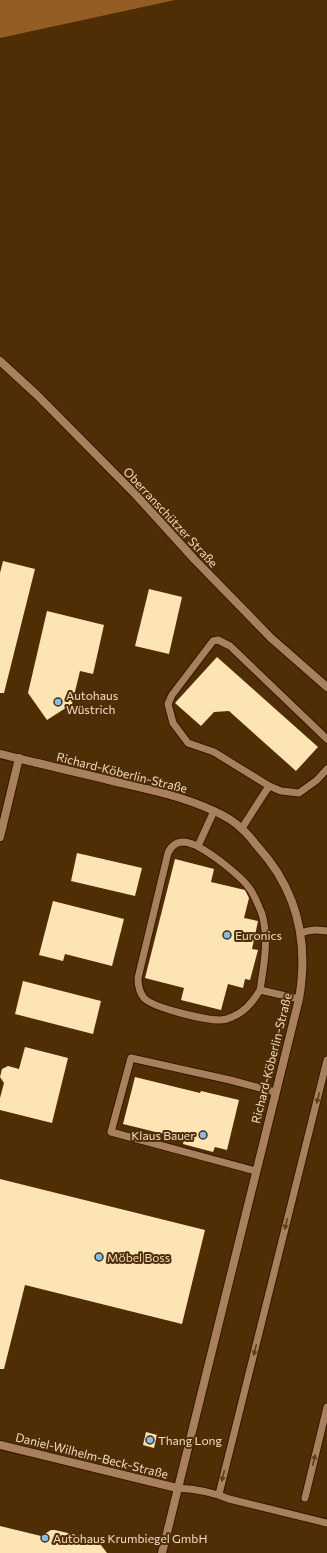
<svg xmlns="http://www.w3.org/2000/svg" width="327" height="1553" font-family="Commissioner,sans-serif">
<style>
.forest{fill:#935d23}
.building{fill:#fce4b4}
.lines{fill:none;stroke-linecap:round;stroke-linejoin:round}
.lane-casing{stroke:#311700;stroke-width:9}
.street-casing{stroke:#311700;stroke-width:10}
.lane{stroke:#a8805b;stroke-width:7}
.street{stroke:#a8805b;stroke-width:8}
.oneway{fill:#623e16}
.poi-dot{fill:#79bff8;stroke:#502e05;stroke-width:1.5}
.labels{text-anchor:middle;dominant-baseline:central;stroke-width:4;stroke-linejoin:round;paint-order:stroke}
.street-label{font-size:12px;fill:#f0dac6;stroke:#502e05}
.poi-label{font-size:12px;fill:#f0dac6;stroke:#502e05;text-anchor:start}
</style>
<rect width="100%" height="100%" fill="#502e05"/>
<path class="forest" d="M0,0h175l-175,38z"/>
<g class="building">
<path d="M3,561l32,8 -31,124h-4v-120z"/>
<path d="M149,589l33,8 -13,57 -34,-8z"/>
<path d="M47,611l57,14 -11,49 -13,-3 -8,33 -25,16 -19,-27z"/>
<path d="M217,657l101,90 -22,24 -67,-60 -15,1 -13,14 -26,-23z"/>
<path d="M77,853l65,15 -7,28 -64,-15z"/>
<path d="M175,859l39,10 -3,13 34,8 4,8 -5,20 14,3 -6,28 6,1 -8,30 -5,-1 -2,9 -15,-4 -7,26 -40,-10 3,-12 -39,-10z"/>
<path d="M53,901l71,18 -12,47 -47,-12 -2,7 -24,-6z"/>
<path d="M23,981l78,20 -8,33 -78,-20z"/>
<path d="M25,1047l43,11 -16,65 -52,-13v-12l4,-15 -4,-6 2,-8 6,-3 11,3z"/>
<path d="M135,1077l65,16 1,-2 38,9 -12,50 -12,-3 -2,5 -30,-8 1,-5 -61,-15z"/>
<path d="M0,1179l205,51 -23,94 -157,-39 -21,84h-4z"/>
<path d="M146,1432l11,3 -3,13 -11,-3z"/>
<path d="M0,1526l41,10 10,-6h4l42,10 10,13h-107z"/>
</g>
<g class="lines">
<defs>
<g id="lane">
<path d="M327,739l-97,-93 -12,-6 -5,1 -41,54 -4,9 5,19 15,20 26,9 55,34 12,5 18,2 18,-13 10,-11"/>
<path d="M242,828l27,-42"/>
<path d="M198,846l16,-35"/>
<path d="M301,933c9,-4 16,-3 26,-2"/>
<path d="M260,990c-7,12 -15,22 -28,27 -4,2 -8,3 -12,3 -15,0 -67,-12 -76,-22 -5,-6 -6,-13 -6,-20l30,-125c3,-7 8,-11 16,-11 17,1 57,34 66,47 5,7 9,18 12,25 7,25 2,51 -2,76l39,9"/>
<path d="M256,1171l-145,-39 20,-74 99,22 45,12"/>
<path d="M177,1488c18,1 36,4 52,11l98,24"/>
<path d="M219,1494l108,-434"/>
<path d="M305,1498l22,-91"/>
</g>
<g id="street">
<path d="M0,361l37,34 99,100 59,65 76,78 56,49"/>
<path d="M0,754c40,10 81,19 121,29 31,7 63,14 93,28 9,4 21,11 28,18 6,5 11,12 16,18 39,43 51,95 41,152l-137,554"/>
<path d="M0,837l19,-79"/>
<path d="M0,1445l177,43"/>
</g>
</defs>
<use href="#lane" class="lane-casing"/>
<use href="#street" class="street-casing"/>
<use href="#lane" class="lane"/>
<use href="#street" class="street"/>
</g>
<defs><path id="oneway-solid" d="M-6-.8H1V-3.2L6.5 0L1 3.2V.8H-6Z"/></defs>
<g class="oneway">
<use href="#oneway-solid" transform="translate(318 1098) rotate(104)"/>
<use href="#oneway-solid" transform="translate(286 1224) rotate(104)"/>
<use href="#oneway-solid" transform="translate(255 1350) rotate(104)"/>
<use href="#oneway-solid" transform="translate(314 1460) rotate(-77)"/>
<use href="#oneway-solid" transform="translate(223 1476) rotate(104)"/>
</g>
<g class="poi-dot">
<circle cx="58" cy="702" r="4"/>
<circle cx="227" cy="935" r="4"/>
<circle cx="203" cy="1135" r="4"/>
<circle cx="99" cy="1257" r="4"/>
<circle cx="150" cy="1440" r="4"/>
<circle cx="45" cy="1538" r="4"/>
</g>
<g class="labels">
<g class="street-label">
<text transform="translate(171 517) rotate(47)">Oberranschützer Straße</text>
<text transform="translate(122 772) rotate(14)">Richard-Köberlin-Straße</text>
<text transform="translate(271 1058) rotate(-76)">Richard-Köberlin-Straße</text>
<text transform="translate(92 1455) rotate(14)">Daniel-Wilhelm-Beck-Straße</text>
</g>
<g class="poi-label">
<text x="66" y="695">Autohaus<tspan x="66" dy="14">Wüstrich</tspan></text>
<text x="235" y="935">Euronics</text>
<text x="195" y="1135" text-anchor="end">Klaus Bauer</text>
<text x="107" y="1257">Möbel Boss</text>
<text x="158" y="1440">Thang Long</text>
<text x="53" y="1538">Autohaus Krumbiegel GmbH</text>
</g>
</g>
</svg>
